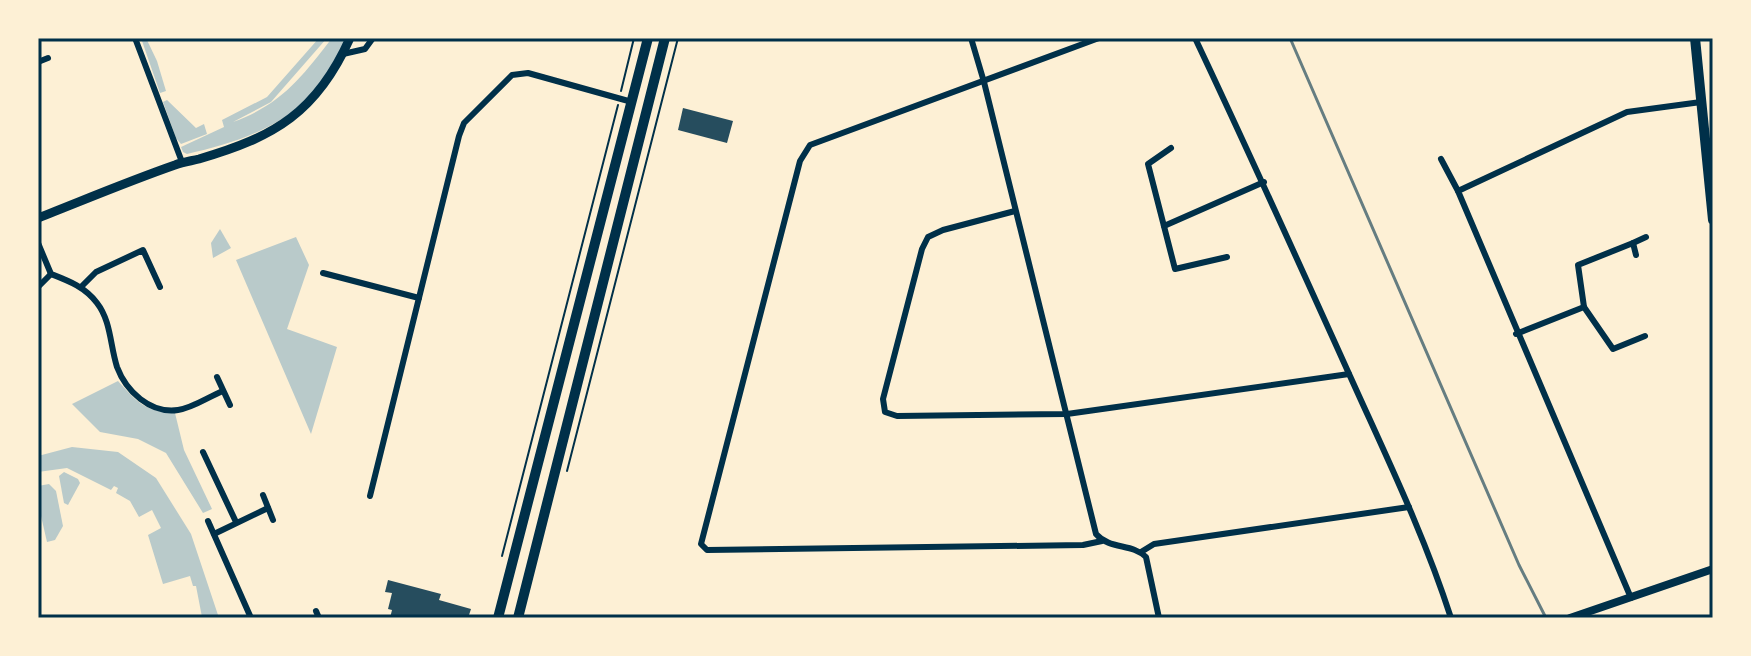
<svg xmlns="http://www.w3.org/2000/svg" width="1751" height="656" font-family="Helvetica,sans-serif">
<style>
.green{fill:#b9caca}
.building{fill:#264d5e}
.lines{fill:none;stroke-linecap:round;stroke-linejoin:round}
.path{stroke:#003049;stroke-width:2}
.minor{stroke:#003049;stroke-width:6}
.tertiary{stroke:#003049;stroke-width:8}
.secondary{stroke:#003049;stroke-width:9}
.primary{stroke:#003049;stroke-width:10}
.trunk{stroke:#003049;stroke-width:10}
.rail{stroke:#657d81;stroke-width:3}
.neatline{fill:none;stroke:#003049;stroke-width:3}
</style>
<rect width="100%" height="100%" fill="#fdf0d5"/>
<g class="green">
<path d="M141,38h5l11,23 9,30 -6,2z"/>
<path d="M319,38h8l-56,64 -38,20c49,-18 68,-44 99,-84h13c-23,74 -89,101 -158,116l-4,-2 -2,-5 43,-20 -2,-7 45,-23z"/>
<path d="M167,100l29,28 8,-4 3,10 -26,10 -5,-6 -13,-36z"/>
<path d="M220,229l11,19 -18,10 -2,-15z"/>
<path d="M296,237l13,28 -22,64 50,18 -26,87 -75,-174z"/>
<path d="M118,381c20,22 26,30 57,32l9,37 28,59 -9,4 -37,-60 -28,-14 -38,-7 -28,-28z"/>
<path d="M72,447l46,5 38,26 35,56 28,84 -17,-1 -6,-31h-3l-3,-10 -27,8 -15,-49 13,-7 -9,-18 -13,7 -9,-16 -14,-8 2,-5 -4,-2 -3,4 -44,-22 -29,4v-16z"/>
<path d="M64,472l14,7 2,4 -12,22 -4,-2 -5,-27z"/>
<path d="M49,484l7,7 7,35 -8,14 -8,2 -9,-39v-17z"/>
</g>
<g class="building">
<path d="M683,108l50,13 -6,22 -49,-13z"/>
<path d="M388,580l53,14 -2,6 32,9 -3,9h-78l2,-8 -4,-1 4,-16 -7,-1z"/>
</g>
<g class="lines">
<g class="path">
<path d="M621,91l13,-53"/>
<path d="M567,471l111,-433"/>
<path d="M502,556l116,-451"/>
</g>
<g class="minor">
<path d="M135,38l47,124"/>
<path d="M971,38l13,44 112,452c14,16 36,9 50,23l13,61"/>
<path d="M1099,38l-289,107 -10,16 -99,383 6,6 376,-5 19,-4"/>
<path d="M1195,38c53,112 104,225 155,338 36,80 74,158 101,242"/>
<path d="M343,54l22,-5 8,-11"/>
<path d="M38,62l10,-4"/>
<path d="M1171,148l-23,16 27,105 52,-12"/>
<path d="M1441,159l17,32"/>
<path d="M1015,211l-72,19 -15,7 -6,12 -39,150 2,13 12,4 170,-2 282,-40"/>
<path d="M1164,226l100,-44"/>
<path d="M38,243l13,31c18,7 34,13 46,29 14,18 13,42 20,64 9,24 33,47 61,43 15,-2 30,-13 45,-19"/>
<path d="M1633,243l13,-6"/>
<path d="M323,273l96,25"/>
<path d="M38,287l13,-13"/>
<path d="M81,287l15,-15 47,-22 17,37"/>
<path d="M1584,307l-6,-42 55,-22 3,12"/>
<path d="M1516,334l68,-27 29,42 32,-13"/>
<path d="M217,377l13,28"/>
<path d="M203,452l33,70"/>
<path d="M263,495l10,25"/>
<path d="M370,496l89,-360 5,-13 48,-48 16,-2 104,29"/>
<path d="M208,521l43,97"/>
<path d="M214,534l54,-26"/>
<path d="M1141,552l13,-8 255,-37"/>
<path d="M1631,598l-173,-407 169,-79 74,-10"/>
<path d="M316,611l3,7"/>
</g>
<path class="tertiary" d="M1570,618l143,-49"/>
<path class="secondary" d="M38,218c46,-18 91,-37 137,-53 8,-3 16,-4 24,-6 76,-22 118,-47 151,-121"/>
<path class="primary" d="M1695,38l18,182"/>
<g class="trunk">
<path d="M498,618l150,-580"/>
<path d="M518,618l147,-580"/>
</g>
<path class="rail" d="M1290,38l229,527 27,53"/>
</g>
<rect width="1751" height="656" fill="none" stroke="#fdf0d5" stroke-width="80"/>
<rect x="40" y="40" width="1671" height="576" class="neatline"/>
</svg>
